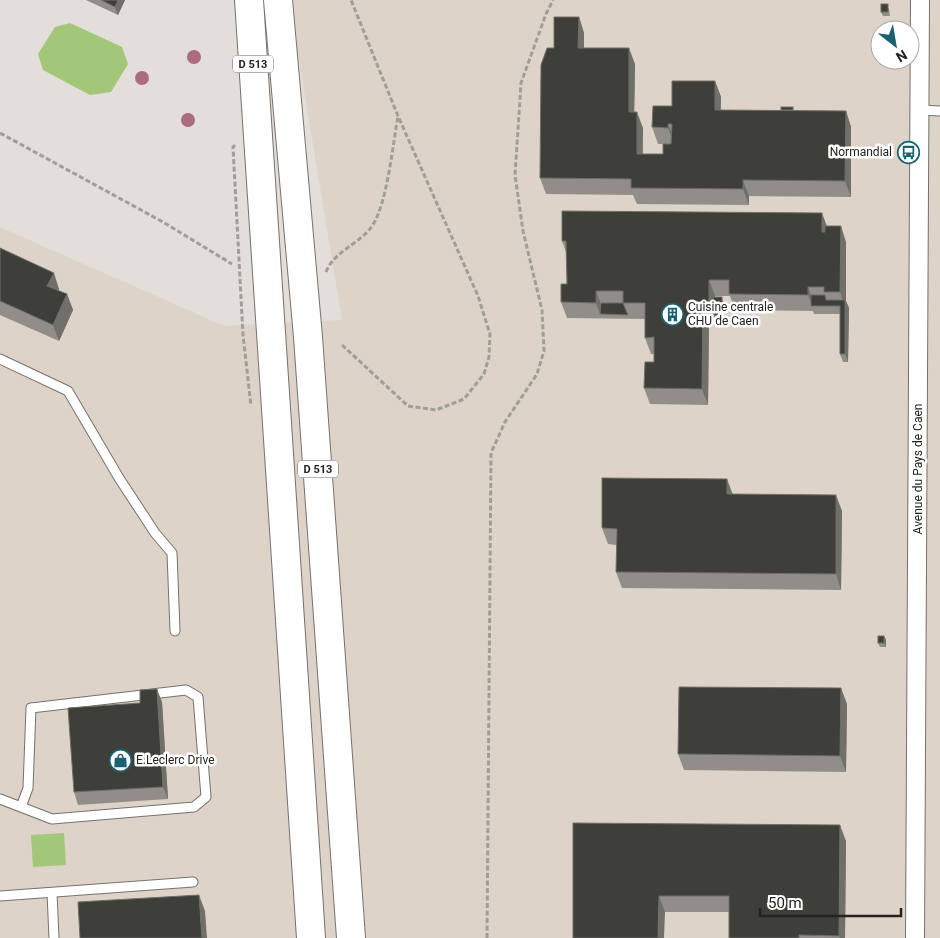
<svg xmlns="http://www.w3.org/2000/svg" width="940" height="938" font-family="Roboto,sans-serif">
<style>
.built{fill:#ded3c8;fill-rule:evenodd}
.water{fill:#a3c778}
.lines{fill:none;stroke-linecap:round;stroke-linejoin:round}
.lane-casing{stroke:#76716d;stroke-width:11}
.street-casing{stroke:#76716d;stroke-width:20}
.primary-casing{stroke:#76716d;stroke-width:30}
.path{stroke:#a19d99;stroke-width:3;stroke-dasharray:5 2.5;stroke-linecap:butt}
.lane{stroke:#fff;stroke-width:9}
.street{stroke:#fff;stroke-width:18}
.primary{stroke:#fff;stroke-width:28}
.tree{fill:#ab6c7d}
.wall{fill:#918e89}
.shaded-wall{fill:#706f69}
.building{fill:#3f3f39;stroke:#706f69}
.labels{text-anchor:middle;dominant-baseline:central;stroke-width:5;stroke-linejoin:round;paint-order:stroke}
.shield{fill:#fff;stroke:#666564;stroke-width:1}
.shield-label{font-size:11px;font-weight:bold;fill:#252321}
.poi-label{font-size:12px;fill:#252321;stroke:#fff;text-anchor:start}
.street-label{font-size:12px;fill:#252321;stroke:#fff}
</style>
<rect width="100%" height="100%" fill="#e3ded9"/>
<path class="built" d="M289,0h651v938h-940v-711l224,99 118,-6zM880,30h30v30h-30z"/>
<g class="water">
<path d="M70,23l52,24 6,17 -17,28 -21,3 -47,-25 -5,-16 17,-27z"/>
<path d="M64,833l2,32 -33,2 -2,-32z"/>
</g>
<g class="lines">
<defs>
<g id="lane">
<path d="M920,110l20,1"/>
<path d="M0,359l68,32 51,87 36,55 17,20 3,78"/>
<path d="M0,799l52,20 142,-12 12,-10 -8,-100 -12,-7 -155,18 -3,80 -7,19"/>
<path d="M52,893l2,45"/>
<path d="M0,896l193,-14"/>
</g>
<path id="street" d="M915,938l5,-938"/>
<g id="primary">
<path d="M249,0l62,938"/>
<path d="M278,0l30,337 43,601"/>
</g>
</defs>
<use href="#lane" class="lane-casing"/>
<use href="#street" class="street-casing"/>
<use href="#primary" class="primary-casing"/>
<g class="path">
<path d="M0,133l163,89 69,42"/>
<path d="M235,145l-2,2 10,188 8,71"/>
<path d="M326,272c8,-21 34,-28 46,-46 15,-21 21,-83 26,-110"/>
<path d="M342,345l66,61 28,4 28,-11 20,-25 5,-17 1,-23 -12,-38 -80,-180 -47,-116"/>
<path d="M487,938l4,-485 14,-31 32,-48 7,-23 -2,-41 -19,-79 -8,-56 6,-92 25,-69 7,-14"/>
</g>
<use href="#lane" class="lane"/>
<use href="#street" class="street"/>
<use href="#primary" class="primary"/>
</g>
<g class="tree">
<circle cx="194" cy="57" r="7"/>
<circle cx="142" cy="78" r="7"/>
<circle cx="188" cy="120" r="7"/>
</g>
<g class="wall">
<path d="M86,0h39l-7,15z"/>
<path d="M889,8l1,8h-7l-2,-4z"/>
<path d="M579,17l5,16v15l51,16 -1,48 9,16v26h20l8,-10h-13l-6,-17 20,-21 43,-25 6,16v13l125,1 5,16v70l-102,-1v9l-112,-1 -4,-9 -87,-1 -6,-16 14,-130z"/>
<path d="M827,226l19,16v59l3,7 -1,54h-5l-3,-8v-40h-26l-1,-3 -78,-1 -5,-14h-15v1l8,5v18h-14l-1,85 -58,-1 -6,-16 10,-26v-8h-3l-6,-16v-19l-78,-1 -6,-16 6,-18v-29l-5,-14z"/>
<path d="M0,248l59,41v2l8,3 6,16 -14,31 -59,-26z"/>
<path d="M733,494l109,17 -1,79 -219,-2 -6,-16v-27l-8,-1 -6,-16z"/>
<path d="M884,636l2,4v7h-6l-2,-4z"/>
<path d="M162,702l6,97 -90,6 -4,-13z"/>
<path d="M847,704l-1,68 -162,-2 -6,-16z"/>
<path d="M573,823l273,18 -1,97h-116v-26h-64z"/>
</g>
<g class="shaded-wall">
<path d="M118,0h7l-7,15 -3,-8z"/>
<path d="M579,17l5,16v31l-6,-16z"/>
<path d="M629,48l6,16 -1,64 -5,-16z"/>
<path d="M715,81l6,16 -1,29 -5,-16z"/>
<path d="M846,111l5,16v70l-6,-16z"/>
<path d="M637,112l6,16 -1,42 -5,-16z"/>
<path d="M668,124l6,16v4l-6,-16z"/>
<path d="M743,180l6,16v9l-6,-16z"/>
<path d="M822,213l6,16v19l-6,-16z"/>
<path d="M841,226l5,16v59l3,7 -1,54 -3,-8v-47l-5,-15z"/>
<path d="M54,273l5,16 -6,13 -6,-16z"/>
<path d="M709,280l6,16v19h-2l-4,-11z"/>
<path d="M808,287l6,16 -2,3 -4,-11z"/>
<path d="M596,291l6,16 -2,7 -4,-11z"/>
<path d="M67,294l6,16 -14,31 -6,-16z"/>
<path d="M722,297l1,5v18l-1,-5z"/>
<path d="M703,304l6,16 -1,85 -6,-16z"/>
<path d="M727,479l6,16 -6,-1z"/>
<path d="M836,495l6,16 -1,79 -5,-16z"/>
<path d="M884,636l2,4v7l-2,-4z"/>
<path d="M841,688l6,16 -1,68 -6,-16z"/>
<path d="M157,689l5,13 6,97 -5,-12z"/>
<path d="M840,825l6,16 -1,97h-5l-1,-2z"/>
<path d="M199,895l6,16 2,27h-5z"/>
<path d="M659,896l6,16 -1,26h-6z"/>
</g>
<g class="building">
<path d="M101,0h17l-3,7z"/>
<rect x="881" y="4" width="7" height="8"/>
<path d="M554,17h25l-1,31h51v64h8v42h26v-10h8l1,-20h-4v4l-16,-1 1,-21h19v-25h43v29l131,1 -1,70 -102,-1v9l-112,-1v-9l-91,-1 1,-113 6,-17h7z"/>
<rect x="781" y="107" width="12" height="3"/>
<path d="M562,211l260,2v19h3v-6h16l-1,66h-16v-5h-16v8l-79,-1v-14h-20v24h-6l-1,85 -58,-1 1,-26h9v-25l-9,1v-35h-22v-12h-27v12l-35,-1v-18h6l-1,-43h-4z"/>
<path d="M0,248l54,25 -7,13 20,8 -14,31 -53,-24z"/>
<path d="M811,295h14l1,5h19v54h-5v-48h-29z"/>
<rect x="713" y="297" width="9" height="18"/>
<path d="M601,303h22l5,12 -28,-1z"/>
<path d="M602,478l125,1v15l109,1v79l-220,-2 1,-43 -15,-1z"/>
<rect x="878" y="636" width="6" height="7"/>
<path d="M679,687l162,1 -1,68 -162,-2z"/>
<path d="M157,689l6,98 -89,5 -6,-84 72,-5v-13z"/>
<path d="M573,823l267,2 -1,111 -40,-1v3h-70v-42h-70l-1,42h-85z"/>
<path d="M199,895l3,43h-122l-2,-36z"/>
</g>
<defs>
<symbol id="bus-ring" viewBox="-11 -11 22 22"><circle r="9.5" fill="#fff" stroke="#1c6172" stroke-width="1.5"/><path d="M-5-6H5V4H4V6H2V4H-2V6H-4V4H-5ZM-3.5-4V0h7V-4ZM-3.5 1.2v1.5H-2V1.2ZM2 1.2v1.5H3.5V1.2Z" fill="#1c6172"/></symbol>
<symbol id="building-ring" viewBox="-11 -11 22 22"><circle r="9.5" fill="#fff" stroke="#1c6172" stroke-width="1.5"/><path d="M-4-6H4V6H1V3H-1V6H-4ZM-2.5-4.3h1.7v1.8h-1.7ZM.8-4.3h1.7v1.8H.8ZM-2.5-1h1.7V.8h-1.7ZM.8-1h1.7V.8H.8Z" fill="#1c6172"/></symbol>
<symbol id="shop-ring" viewBox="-11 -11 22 22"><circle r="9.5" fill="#fff" stroke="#1c6172" stroke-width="1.5"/><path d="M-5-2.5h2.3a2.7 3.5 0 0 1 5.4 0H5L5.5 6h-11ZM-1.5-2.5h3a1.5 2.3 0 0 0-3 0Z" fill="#1c6172"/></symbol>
</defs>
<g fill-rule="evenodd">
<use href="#bus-ring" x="896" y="140" width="25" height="25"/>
<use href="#building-ring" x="660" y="302" width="25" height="25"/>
<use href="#shop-ring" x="108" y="748" width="25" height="25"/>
</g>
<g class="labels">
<g class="shield">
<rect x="233" y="55.5" width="40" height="17" rx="4"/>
<rect x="298" y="460.5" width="40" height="17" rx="4"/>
</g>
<g class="shield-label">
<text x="253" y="64">D 513</text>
<text x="318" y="469">D 513</text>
</g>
<g class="poi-label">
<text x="892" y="152" text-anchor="end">Normandial</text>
<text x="688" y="307">Cuisine centrale<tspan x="688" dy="14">CHU de Caen</tspan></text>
<text x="136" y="760">E.Leclerc Drive</text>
</g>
<g class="street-label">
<text transform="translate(918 469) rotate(-90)">Avenue du Pays de Caen</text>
</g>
</g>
<g transform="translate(895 45) rotate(149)"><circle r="24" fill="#ffffff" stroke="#a8a7a6"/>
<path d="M0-4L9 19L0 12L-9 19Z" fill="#1c6172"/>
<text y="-8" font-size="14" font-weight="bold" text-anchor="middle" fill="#252321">N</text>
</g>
<path d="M760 908v8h141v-8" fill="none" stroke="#252321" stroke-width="2.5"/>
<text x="768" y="908" font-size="15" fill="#252321" stroke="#ffffff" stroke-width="4" paint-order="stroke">50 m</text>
</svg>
